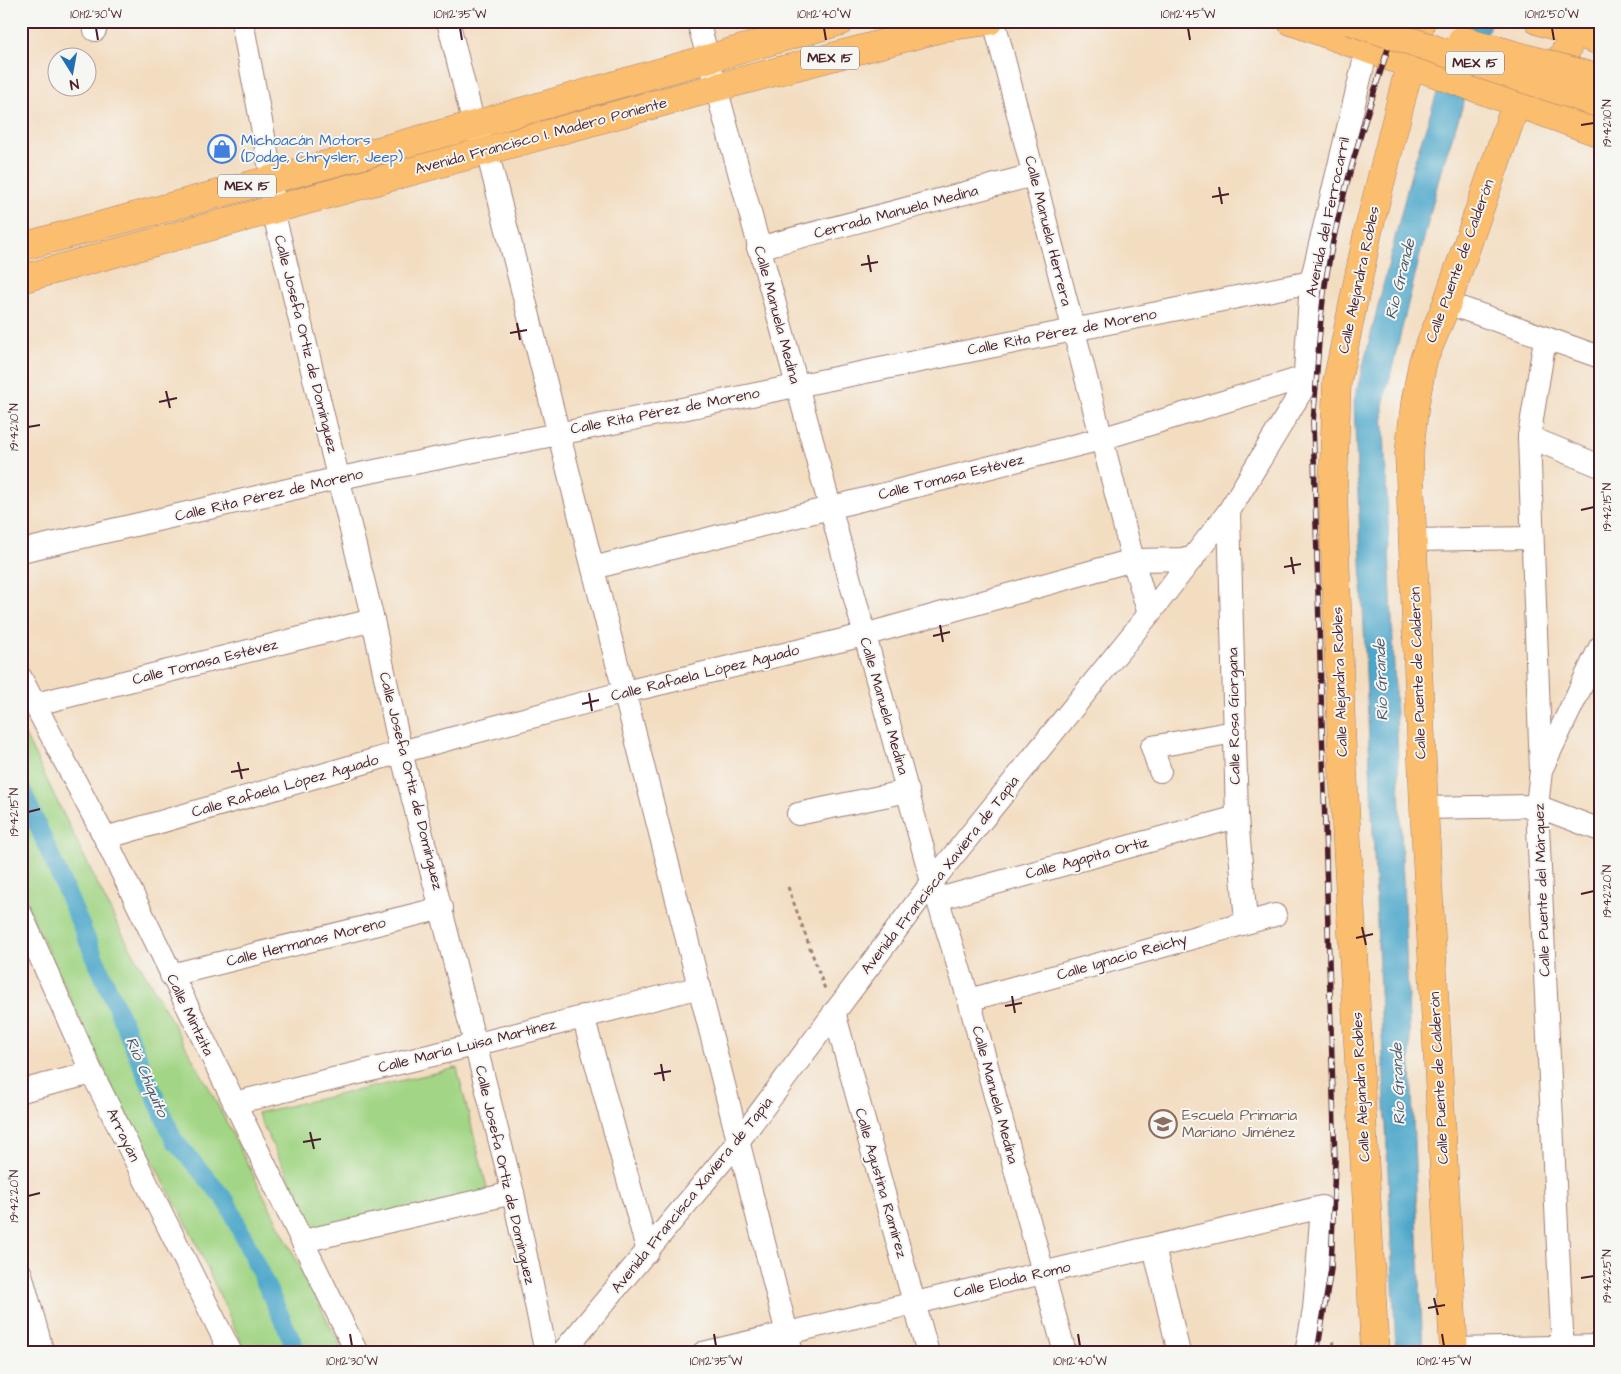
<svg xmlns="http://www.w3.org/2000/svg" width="1621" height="1374" font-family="'Architects Daughter',sans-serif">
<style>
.green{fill:#a2d585;stroke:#767a58}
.water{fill:#4da7ca;stroke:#4c637a}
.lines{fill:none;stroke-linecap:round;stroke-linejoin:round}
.canal{stroke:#4da7ca;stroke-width:18}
.minor-casing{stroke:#9e7e76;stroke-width:24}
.major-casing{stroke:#9e7e76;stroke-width:29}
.path{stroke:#9e7e76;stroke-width:3;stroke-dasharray:4 4;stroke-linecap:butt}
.minor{stroke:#fff;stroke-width:22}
.major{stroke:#fbbd6e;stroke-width:28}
.rail-casing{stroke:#4a1f2b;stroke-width:5.5}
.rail{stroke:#f6f6f2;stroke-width:4;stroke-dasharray:11;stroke-linecap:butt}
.major-bridge-casing{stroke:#9e7e76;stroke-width:29;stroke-linecap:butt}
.major-bridge{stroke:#fbbd6e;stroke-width:28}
.ticks{fill:none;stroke:#4a1f2b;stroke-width:2}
.labels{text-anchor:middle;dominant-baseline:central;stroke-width:4;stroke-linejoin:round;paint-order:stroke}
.shield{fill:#f6f6f2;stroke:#7e6067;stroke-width:1}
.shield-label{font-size:14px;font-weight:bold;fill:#4a1f2b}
.street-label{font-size:15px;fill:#4a1f2b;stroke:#f6f6f2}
.shop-label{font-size:15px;fill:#366cbe;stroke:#f6f6f2;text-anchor:start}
.education-label{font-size:15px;fill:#785e54;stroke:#f6f6f2;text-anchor:start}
.water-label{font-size:16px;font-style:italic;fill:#4b556b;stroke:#f6f6f2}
.neatline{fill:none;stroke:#4a1f2b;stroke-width:2}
.ticks-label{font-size:12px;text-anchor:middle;fill:#4a1f2b}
</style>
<rect width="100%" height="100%" fill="#f6f6f2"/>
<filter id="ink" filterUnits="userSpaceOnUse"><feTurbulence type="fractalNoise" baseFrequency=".02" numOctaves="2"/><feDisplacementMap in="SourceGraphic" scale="10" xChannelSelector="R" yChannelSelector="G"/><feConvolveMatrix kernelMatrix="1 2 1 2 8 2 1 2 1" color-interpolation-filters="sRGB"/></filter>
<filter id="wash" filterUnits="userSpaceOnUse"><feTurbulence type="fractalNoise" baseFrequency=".0096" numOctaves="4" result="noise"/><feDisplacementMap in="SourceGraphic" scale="20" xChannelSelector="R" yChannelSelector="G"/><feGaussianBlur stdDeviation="1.12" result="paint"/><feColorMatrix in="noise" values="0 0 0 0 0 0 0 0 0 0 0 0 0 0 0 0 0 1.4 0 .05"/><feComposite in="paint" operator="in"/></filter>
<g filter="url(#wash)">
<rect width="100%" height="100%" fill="#f3ddc1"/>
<g class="green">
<path d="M21,727l96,197 91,162 136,267h-98l-55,-121 -82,-151 -88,-188z"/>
<path d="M457,1068l31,124 -173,40 -58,-119z"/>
</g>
<path class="water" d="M1461,21h30l-51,153 -57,231 40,948h-27l-42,-951 59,-236z"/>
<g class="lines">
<path class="canal" d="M21,787l153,353 53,62 71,151"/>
</g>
</g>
<g filter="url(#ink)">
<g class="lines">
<defs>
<g id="minor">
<path d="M93,21l2,9"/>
<path d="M242,21l30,158 1,31 100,410 28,132 112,441 33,160"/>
<path d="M448,21l26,104 13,26 305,1202"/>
<path d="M698,21l234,861 37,118 96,353"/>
<path d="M994,21l139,539 16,54"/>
<path d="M758,248l275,-73"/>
<path d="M1447,303l153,54"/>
<path d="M1545,339l-16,98 12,334 -4,35 26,547"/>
<path d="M1529,437l71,29"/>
<path d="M1229,511l8,306 9,105"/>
<path d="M1413,540l118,-2"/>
<path d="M21,551l319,-73 971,-196"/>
<path d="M593,568l508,-129 204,-62"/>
<path d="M21,678l84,160 252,515"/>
<path d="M36,704l337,-84"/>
<path d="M1542,768l58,-121"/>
<path d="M1160,771l-8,-24 82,-15"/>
<path d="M1424,808l113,-2 63,24"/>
<path d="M798,814l110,-23"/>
<path d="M105,838l296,-86 224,-60 239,-57 269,-75 60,-1"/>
<path d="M938,899l299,-82"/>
<path d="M21,914l71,159 139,280"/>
<path d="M171,975l271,-67"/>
<path d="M969,1000l306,-85"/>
<path d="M834,1012l94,341"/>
<path d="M583,1016l65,236"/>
<path d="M21,1091l71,-18"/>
<path d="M234,1103l240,-58 226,-58"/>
<path d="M303,1241l210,-48"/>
<path d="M1154,1247l25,106"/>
<path d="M21,1274l22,79"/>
<path d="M1453,1349l147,-3"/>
<path d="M562,1353l175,-210 195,-261 217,-268 80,-103 75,-124 7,-105 56,-233"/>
<path d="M703,1353l619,-146 -8,103 -8,43"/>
</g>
<g id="major">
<path d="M1291,21l309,112"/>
<path d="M1539,21l61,20"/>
<path d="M21,247l453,-122 367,-104"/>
<path d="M21,279l693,-191 232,-61 43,-6"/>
<path d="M1375,1353l-33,-602 -9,-261 4,-108 31,-150 53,-211"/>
<path d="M1454,1353l-30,-545 -15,-354 6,-51 8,-42 24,-58 69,-199 30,-24 21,-31 4,-17 -1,-11"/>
</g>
</defs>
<use href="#minor" class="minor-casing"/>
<use href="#major" class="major-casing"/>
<g class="path">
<path d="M788,887l38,105"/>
<path d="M1332,1353l2,-12"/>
</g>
<use href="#minor" class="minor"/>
<use href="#major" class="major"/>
<defs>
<path id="rail" d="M1317,1353l14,-84 4,-107 -22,-740c4,-41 5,-82 10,-122 12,-93 45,-190 74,-279"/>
</defs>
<use href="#rail" class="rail-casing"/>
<use href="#rail" class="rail"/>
<defs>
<g id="major-bridge">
<path d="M1350,21l250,83"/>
<path d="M1462,40l138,39"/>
</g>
</defs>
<use href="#major-bridge" class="major-bridge-casing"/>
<use href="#major-bridge" class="major-bridge"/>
</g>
</g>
<path class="ticks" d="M96,28l2,12M460,28l2,12M824,28l2,12M1188,28l2,12M1552,28l2,12M1581,125l13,-2M1219,187l3,17M1212,197l17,-3M868,255l3,17M861,265l17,-3M517,323l3,17M510,333l17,-3M166,391l4,17M159,402l18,-4M28,427l12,-2M1581,510l13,-3M1291,557l3,17M1284,567l17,-3M940,625l3,17M933,636l17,-4M589,693l3,18M582,704l17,-4M238,762l4,17M231,772l18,-3M28,812l12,-3M1581,894l13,-3M1362,927l4,18M1356,938l17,-4M1012,996l3,17M1005,1006l17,-3M661,1064l3,17M654,1074l17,-3M310,1132l4,17M303,1142l18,-3M28,1196l12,-3M1581,1278l13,-2M1434,1298l4,17M1428,1308l17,-3M350,1334l2,12M714,1334l2,12M1078,1334l2,12M1442,1334l2,12"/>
<defs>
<symbol id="shop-ring" viewBox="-11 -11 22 22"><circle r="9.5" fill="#f6f6f2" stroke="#3f7fe0" stroke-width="1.5"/><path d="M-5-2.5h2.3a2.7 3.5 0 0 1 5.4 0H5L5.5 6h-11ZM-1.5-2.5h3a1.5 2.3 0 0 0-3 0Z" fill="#3f7fe0"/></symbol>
<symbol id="school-ring" viewBox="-11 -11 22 22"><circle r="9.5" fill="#f6f6f2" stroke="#8d6e63" stroke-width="1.5"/><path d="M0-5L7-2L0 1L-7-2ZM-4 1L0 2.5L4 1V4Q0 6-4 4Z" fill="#8d6e63"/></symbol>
</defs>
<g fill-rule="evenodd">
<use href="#shop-ring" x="206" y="133" width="32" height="32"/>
<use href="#school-ring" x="1147" y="1108" width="32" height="32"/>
</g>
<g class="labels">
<g class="shield">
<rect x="801" y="46.5" width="58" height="23" rx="4"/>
<rect x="1446" y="51.5" width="58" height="23" rx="4"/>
<rect x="218" y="174.5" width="58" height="23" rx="4"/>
</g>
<g class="shield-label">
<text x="830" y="58">MEX 15</text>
<text x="1475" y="63">MEX 15</text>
<text x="247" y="186">MEX 15</text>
</g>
<g class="street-label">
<text transform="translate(541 136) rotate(-15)">Avenida Francisco I. Madero Poniente</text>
<text transform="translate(896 212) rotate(-15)">Cerrada Manuela Medina</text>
<text transform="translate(1328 217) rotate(-78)">Avenida del Ferrocarril</text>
<text transform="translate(1048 231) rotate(76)">Calle Manuela Herrera</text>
<text transform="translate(1460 261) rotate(-70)">Calle Puente de Calderón</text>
<text transform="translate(1359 280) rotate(-78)">Calle Alejandra Robles</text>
<text transform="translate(777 315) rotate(75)">Calle Manuela Medina</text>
<text transform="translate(1062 332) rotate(-11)">Calle Rita Pérez de Moreno</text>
<text transform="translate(306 344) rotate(76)">Calle Josefa Ortiz de Domínguez</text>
<text transform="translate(665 411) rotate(-11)">Calle Rita Pérez de Moreno</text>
<text transform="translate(951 477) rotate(-14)">Calle Tomasa Estévez</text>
<text transform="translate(269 495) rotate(-13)">Calle Rita Pérez de Moreno</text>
<text transform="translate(205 662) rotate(-14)">Calle Tomasa Estévez</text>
<text transform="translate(705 673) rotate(-14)">Calle Rafaela López Aguado</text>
<text transform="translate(1418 673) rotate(-92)">Calle Puente de Calderón</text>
<text transform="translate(1340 682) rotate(-92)">Calle Alejandra Robles</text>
<text transform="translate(884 706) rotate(74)">Calle Manuela Medina</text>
<text transform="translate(1234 716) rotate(-91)">Calle Rosa Giorgana</text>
<text transform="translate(411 781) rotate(76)">Calle Josefa Ortiz de Domínguez</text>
<text transform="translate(285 786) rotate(-16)">Calle Rafaela López Aguado</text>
<text transform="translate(1087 858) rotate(-15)">Calle Agapita Ortiz</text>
<text transform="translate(940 875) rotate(-52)">Avenida Francisca Xaviera de Tapia</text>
<text transform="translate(1542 890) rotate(-92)">Calle Puente del Márquez</text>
<text transform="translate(306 942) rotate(-14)">Calle Hermanas Moreno</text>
<text transform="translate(1122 957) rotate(-16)">Calle Ignacio Reichy</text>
<text transform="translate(190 1015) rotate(64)">Calle Mintzita</text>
<text transform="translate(467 1046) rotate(-14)">Calle María Luisa Martínez</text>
<text transform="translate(1439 1078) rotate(-93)">Calle Puente de Calderón</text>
<text transform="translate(1361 1087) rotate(-93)">Calle Alejandra Robles</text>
<text transform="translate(995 1095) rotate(75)">Calle Manuela Medina</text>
<text transform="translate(123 1135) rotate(64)">Arrayán</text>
<text transform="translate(505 1175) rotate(77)">Calle Josefa Ortiz de Domínguez</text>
<text transform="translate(881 1183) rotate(74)">Calle Agustina Ramírez</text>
<text transform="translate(692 1195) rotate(-51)">Avenida Francisca Xaviera de Tapia</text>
<text transform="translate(1012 1280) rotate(-13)">Calle Elodia Romo</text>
</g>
<g class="shop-label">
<text x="241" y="140">Michoacán Motors<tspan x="241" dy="17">(Dodge, Chrysler, Jeep)</tspan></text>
</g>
<g class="education-label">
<text x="1182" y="1115">Escuela Primaria<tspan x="1182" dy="17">Mariano Jiménez</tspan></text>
</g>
<g class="water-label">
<text transform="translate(1400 279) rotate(-76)">Río Grande</text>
<text transform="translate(1381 680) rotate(-92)">Río Grande</text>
<text transform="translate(147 1077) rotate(67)">Rió Chiquito</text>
<text transform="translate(1398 1084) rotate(-92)">Río Grande</text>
</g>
</g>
<rect width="1621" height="1374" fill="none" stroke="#f6f6f2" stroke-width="55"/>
<g transform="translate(72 72) rotate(169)"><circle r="24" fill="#f6f6f2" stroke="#b1a0a2"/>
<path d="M0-4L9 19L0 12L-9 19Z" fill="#1f6fb2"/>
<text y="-8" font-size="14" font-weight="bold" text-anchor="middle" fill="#4a1f2b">N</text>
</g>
<rect x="28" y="28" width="1566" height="1318" class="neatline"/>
<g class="ticks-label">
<text x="96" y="18">101°12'30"W</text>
<text x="460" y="18">101°12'35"W</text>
<text x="824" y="18">101°12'40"W</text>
<text x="1188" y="18">101°12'45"W</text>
<text x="1552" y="18">101°12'50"W</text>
<text transform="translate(1607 123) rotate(-90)" y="4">19°42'10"N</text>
<text transform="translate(14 427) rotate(-90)" y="4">19°42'10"N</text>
<text transform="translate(1607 507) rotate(-90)" y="4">19°42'15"N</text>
<text transform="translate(14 812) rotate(-90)" y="4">19°42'15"N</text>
<text transform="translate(1607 891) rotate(-90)" y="4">19°42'20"N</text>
<text transform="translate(14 1196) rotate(-90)" y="4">19°42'20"N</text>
<text transform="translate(1607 1276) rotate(-90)" y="4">19°42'25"N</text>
<text x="352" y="1365">101°12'30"W</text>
<text x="716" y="1365">101°12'35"W</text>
<text x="1080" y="1365">101°12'40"W</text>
<text x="1444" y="1365">101°12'45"W</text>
</g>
</svg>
